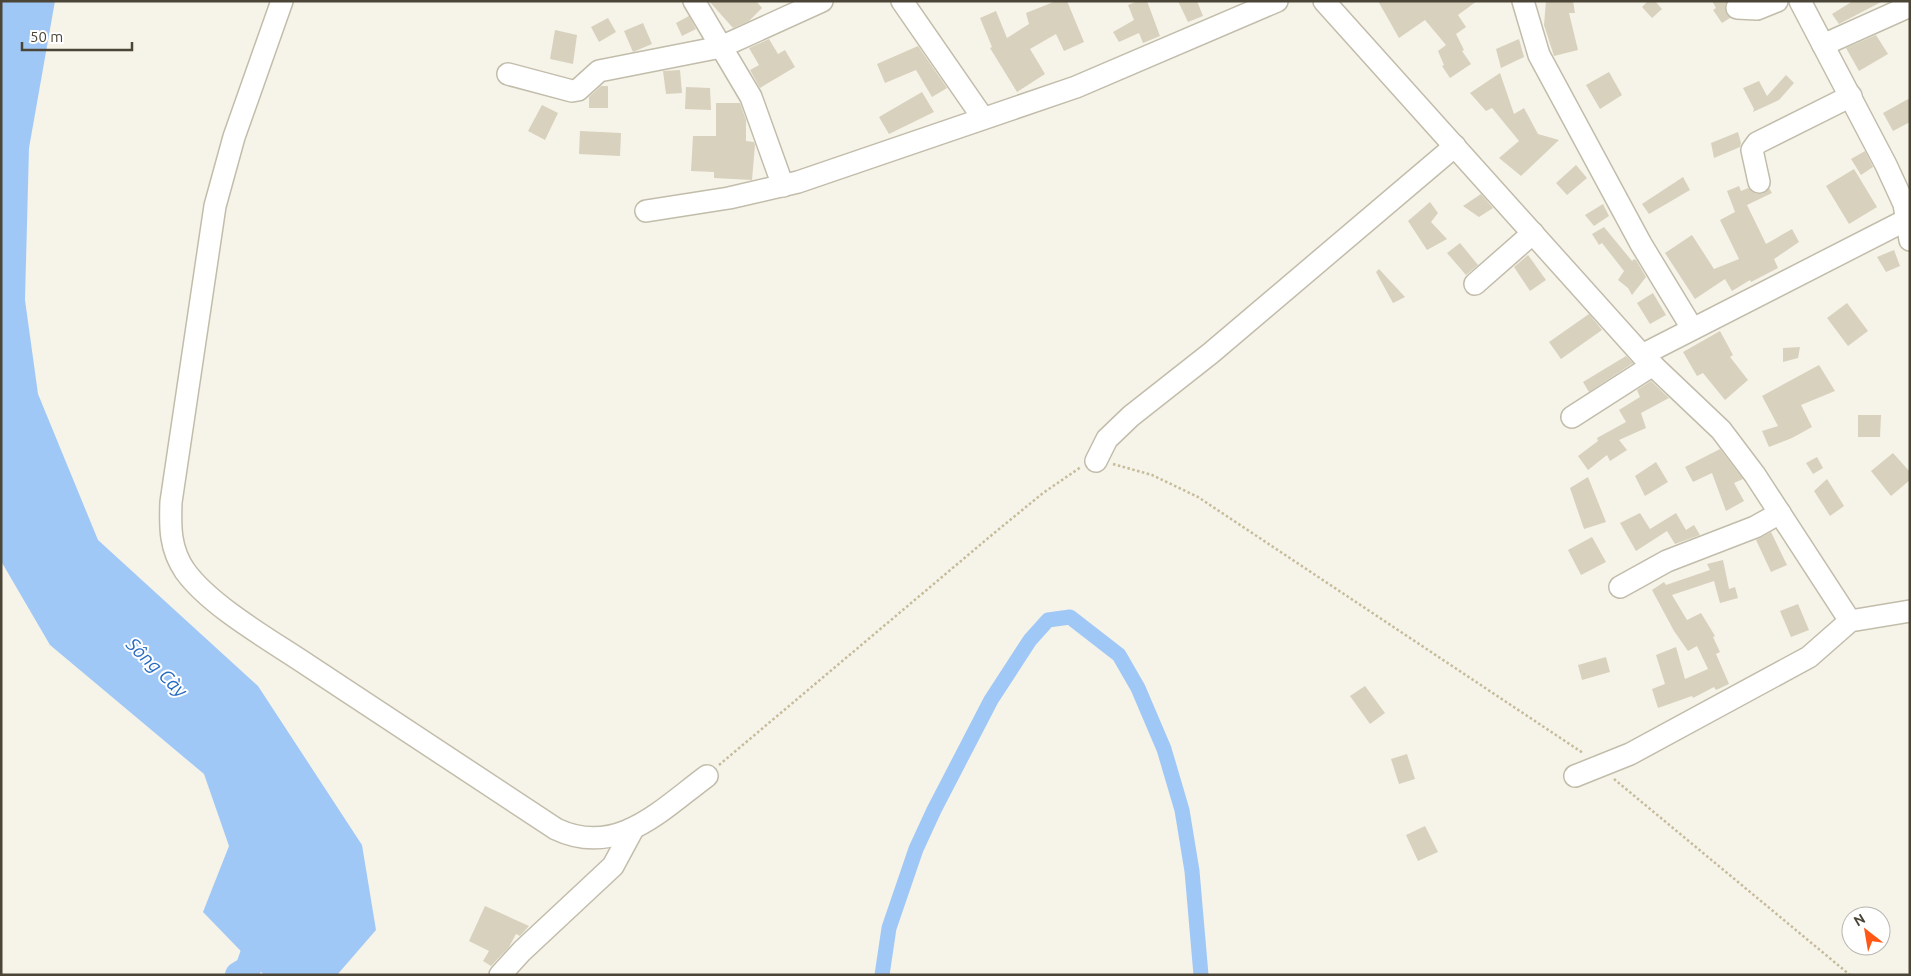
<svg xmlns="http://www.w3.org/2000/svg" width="1911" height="976" font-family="Ubuntu,sans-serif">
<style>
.water{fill:#a0c8f7}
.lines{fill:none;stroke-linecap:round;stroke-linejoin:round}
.canal{stroke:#a0c8f7;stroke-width:15}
.river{stroke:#a0c8f7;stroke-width:26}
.building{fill:#d8d1bd}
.minor-casing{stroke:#c2bdaa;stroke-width:24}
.path{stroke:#c5bc9a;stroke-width:2.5;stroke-dasharray:2.5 2.5;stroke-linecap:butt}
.minor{stroke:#fff;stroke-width:21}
.labels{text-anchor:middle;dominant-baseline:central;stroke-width:4;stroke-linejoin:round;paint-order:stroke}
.water-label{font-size:19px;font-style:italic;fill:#246ac1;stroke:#fff}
</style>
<rect width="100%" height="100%" fill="#f6f3e9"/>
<path class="water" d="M1,1h54l-26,147 -4,152 13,94 60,146 160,146 104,159 14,85 -39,45h-73l-61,-63 26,-66 -25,-72 -154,-129 -49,-84z"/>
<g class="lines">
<path class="canal" d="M882,975l7,-47 27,-79 18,-39 57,-110 39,-60 18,-20 22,-3 49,38 19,33 26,61 18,61 10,61 9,104"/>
<path class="river" d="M238,975l10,-6 15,-43"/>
</g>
<g class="building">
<path d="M709,1h47l6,7 -13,13 -16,7z"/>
<path d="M1056,1h11l17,41 -20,9 -8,-17 -26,15 15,25 -28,18 -27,-44 2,-1 -12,-29 16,-7 11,27 22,-14 -3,-11z"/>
<path d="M1138,1h9l13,35 -17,7 -4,-10 -20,9 -6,-10 21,-12 -6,-15z"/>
<path d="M1178,1h19l6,15 -15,6z"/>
<path d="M1378,1h99l-19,14 8,12 -10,7 8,16 -2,1 9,13 -21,14 -8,-12 2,-1 -6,-14 8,-6 -21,-25 -26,18z"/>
<path d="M1546,1h27l2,12h-6l9,37 -24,6 -10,-31z"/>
<path d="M1648,1h7l7,8 -10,9 -10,-11z"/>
<path d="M1712,1h15l-2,7 5,10 -8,5 -9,-13 3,-2z"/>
<path d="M1853,1h30l-44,23 -7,-10z"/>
<path d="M689,16l7,13 -14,7 -6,-13z"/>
<path d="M608,18l8,14 -17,10 -8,-15z"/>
<path d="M643,23l9,21 -19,8 -9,-21z"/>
<path d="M555,30l22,5 -4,29 -23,-5z"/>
<path d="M1876,35l12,19 -29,17 -13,-23z"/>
<path d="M769,39l9,15 7,-4 10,17 -35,21 -10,-18 9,-5 -10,-17z"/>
<path d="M1519,39l5,18 -23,11 -5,-19z"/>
<path d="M918,46l29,42 -15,9 -16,-27 -31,13 -8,-19z"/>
<path d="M680,70l2,23 -16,1 -3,-23z"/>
<path d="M1609,72l13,23 -22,14 -14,-24z"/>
<path d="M1500,73l14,41 10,-6 14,26 21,6 -38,36 -22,-18 20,-17 -27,-33 -6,3 -16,-18z"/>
<path d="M1786,75l8,8 -15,17 -26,12 1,-3 -11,-21 16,-7 8,15z"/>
<path d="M601,86h7v22h-19v-11z"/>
<path d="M686,87l24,1 1,22 -26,-1z"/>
<path d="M922,92l12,20 -45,22 -10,-17z"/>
<path d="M1910,98v24l-17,9 -10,-18z"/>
<path d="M716,103h24l6,17v21l8,1 1,3 -3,35 -38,-2v-6l-23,-1 2,-35h23z"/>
<path d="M542,105l16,8 -13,27 -17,-9z"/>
<path d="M580,131l41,2 -1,23 -41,-2z"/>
<path d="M1738,132l3,11 -1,4 -26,11 -3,-15z"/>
<path d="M1865,151l8,16 -12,8 -10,-16z"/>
<path d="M1576,165l11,13 -20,17 -11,-12z"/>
<path d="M1854,169l23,38 -28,17 -23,-38z"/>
<path d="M1683,177l7,13 -41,24 -7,-10z"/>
<path d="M1739,186l2,5 7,-3 8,6h6l7,-6 3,5 -25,12 19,39 26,-15 7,13 -25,17 4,9 -27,14 -1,-2 -18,11 -7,-12 -30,20 -30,-46 27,-18 22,34 25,-10 -19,-39 15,-8 -8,-21z"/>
<path d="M1481,194l12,14 -14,9 -16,-11z"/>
<path d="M1430,202l8,11 -7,9 16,17 -20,11 -19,-29z"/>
<path d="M1603,204l6,12 -15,10 -9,-11z"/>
<path d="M1604,227l28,34 2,-2 2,1 10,17 -14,18 -4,-7 -10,-8 6,-9 -22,-28 -3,2 -7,-11z"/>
<path d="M1460,243l18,22 -12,10 -19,-22z"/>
<path d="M1894,250l6,16 -14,6 -9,-15z"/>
<path d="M1528,255l18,25 -16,11 -16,-24z"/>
<path d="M1379,269l26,28 -12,6 -17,-31z"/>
<path d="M1653,293l13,22 -16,9 -13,-21z"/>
<path d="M1847,303l21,28 -20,15 -21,-28z"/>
<path d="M1589,314l13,16 -41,29 -12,-17z"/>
<path d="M1720,331l13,24 -3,2 18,23 -23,20 -22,-27 -6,3 -14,-24z"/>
<path d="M1800,347l-2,11 -15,4v-14z"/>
<path d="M1626,356l7,7 -44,29 -6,-10z"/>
<path d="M1819,365l16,26 -34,14 11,22 -20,11 -23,9 -7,-16 16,-5 -16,-30z"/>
<path d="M1651,381l18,17 -28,15 5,15 -27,12 8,10 -17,11 -3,-6 -19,15 -10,-14 20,-15 -1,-3 29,-16 -7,-12 21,-13 -3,-7z"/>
<path d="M1858,415h23l-1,22h-22z"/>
<path d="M1720,449l23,30 -9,4 10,18 -18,10 -14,-38 -19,9 -8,-15z"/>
<path d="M1893,453l17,19v8l-19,16 -20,-25z"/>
<path d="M1817,457l6,11 -10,6 -7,-11z"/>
<path d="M1656,462l12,20 -23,14 -10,-20z"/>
<path d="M1588,477l18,45 -22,7 -14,-41z"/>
<path d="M1827,479l17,27 -14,10 -16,-25z"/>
<path d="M1640,513l10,16 26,-16 10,17 8,-5 6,10 -25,9 -8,-13 -31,20 -16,-28z"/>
<path d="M1771,532l16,33 -16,7 -15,-32z"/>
<path d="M1592,537l14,25 -25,13 -13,-25z"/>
<path d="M1723,560l6,29 6,-2 3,11 -18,5 -6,-22 -42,14 15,25 14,-7 14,23 -2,1 7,15 -4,2 13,30 -13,6 -2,-3 -21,11 -1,-2 -34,12 -6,-19 13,-5 -9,-29 20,-8 9,32 23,-10 -11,-23 -9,5 -14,-20 -22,-41 12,-8 2,3 44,-15 -3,-6z"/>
<path d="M1798,604l11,26 -18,7 -11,-26z"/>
<path d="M1606,657l4,15 -28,8 -4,-15z"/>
<path d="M1365,686l20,27 -15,11 -20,-28z"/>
<path d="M1407,754l8,25 -16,5 -8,-25z"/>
<path d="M1425,826l13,26 -20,9 -12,-26z"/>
<path d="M485,906l44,20 -9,10 -4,-2 -7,13 -18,19 -8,-5 6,-10 -20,-10z"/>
</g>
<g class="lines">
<defs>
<g id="minor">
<path d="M282,1l-48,136 -19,69 -44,296c-1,26 -1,47 14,69 26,36 87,70 124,95 82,54 164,109 247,163 61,29 105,-19 151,-53"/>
<path d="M694,1l57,96 32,89"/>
<path d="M902,1l81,117"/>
<path d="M1324,1l318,354 79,75 34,45 95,146"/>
<path d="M1523,1l16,54 20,37 82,152 51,84"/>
<path d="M1800,1l86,164 18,39 6,36"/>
<path d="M1737,8l20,1 20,-8"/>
<path d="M1823,45l87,-39"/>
<path d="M508,74l64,17 6,-1 21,-19 122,-24 101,-46"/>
<path d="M1759,182l-7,-32 5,-7 94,-47"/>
<path d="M646,211l83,-13 69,-16 278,-95 201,-86"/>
<path d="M1475,284l58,-51"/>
<path d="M1642,355l268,-137"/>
<path d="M1572,417l81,-52"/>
<path d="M1096,461l11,-22 24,-23 80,-63 244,-207"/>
<path d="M1620,587l47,-26 88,-34 25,-14"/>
<path d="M1575,776l55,-22 179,-97 41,-36 60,-10"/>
<path d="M500,975l22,-24 91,-85 20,-37"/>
</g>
</defs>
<use href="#minor" class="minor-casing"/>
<g class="path">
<path d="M1113,464l39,11 46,22 385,256"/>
<path d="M719,765l274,-231 50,-41 38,-26"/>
<path d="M1614,779l236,196"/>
</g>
<use href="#minor" class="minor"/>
</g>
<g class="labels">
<g class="water-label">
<text transform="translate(157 667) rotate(44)">Sông Cày</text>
</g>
</g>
<rect width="1911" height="976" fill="none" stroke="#4a4536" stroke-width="5"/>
<g transform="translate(1866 931) rotate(329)"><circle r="24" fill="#ffffff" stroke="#b7b5af"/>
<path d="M0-4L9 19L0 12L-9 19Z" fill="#ff5816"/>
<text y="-8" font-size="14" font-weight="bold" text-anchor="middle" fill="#4a4536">N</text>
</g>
<path d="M22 42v8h110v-8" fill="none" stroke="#4a4536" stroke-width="2.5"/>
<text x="30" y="42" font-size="15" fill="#4a4536" stroke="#ffffff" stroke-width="4" paint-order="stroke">50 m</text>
</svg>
